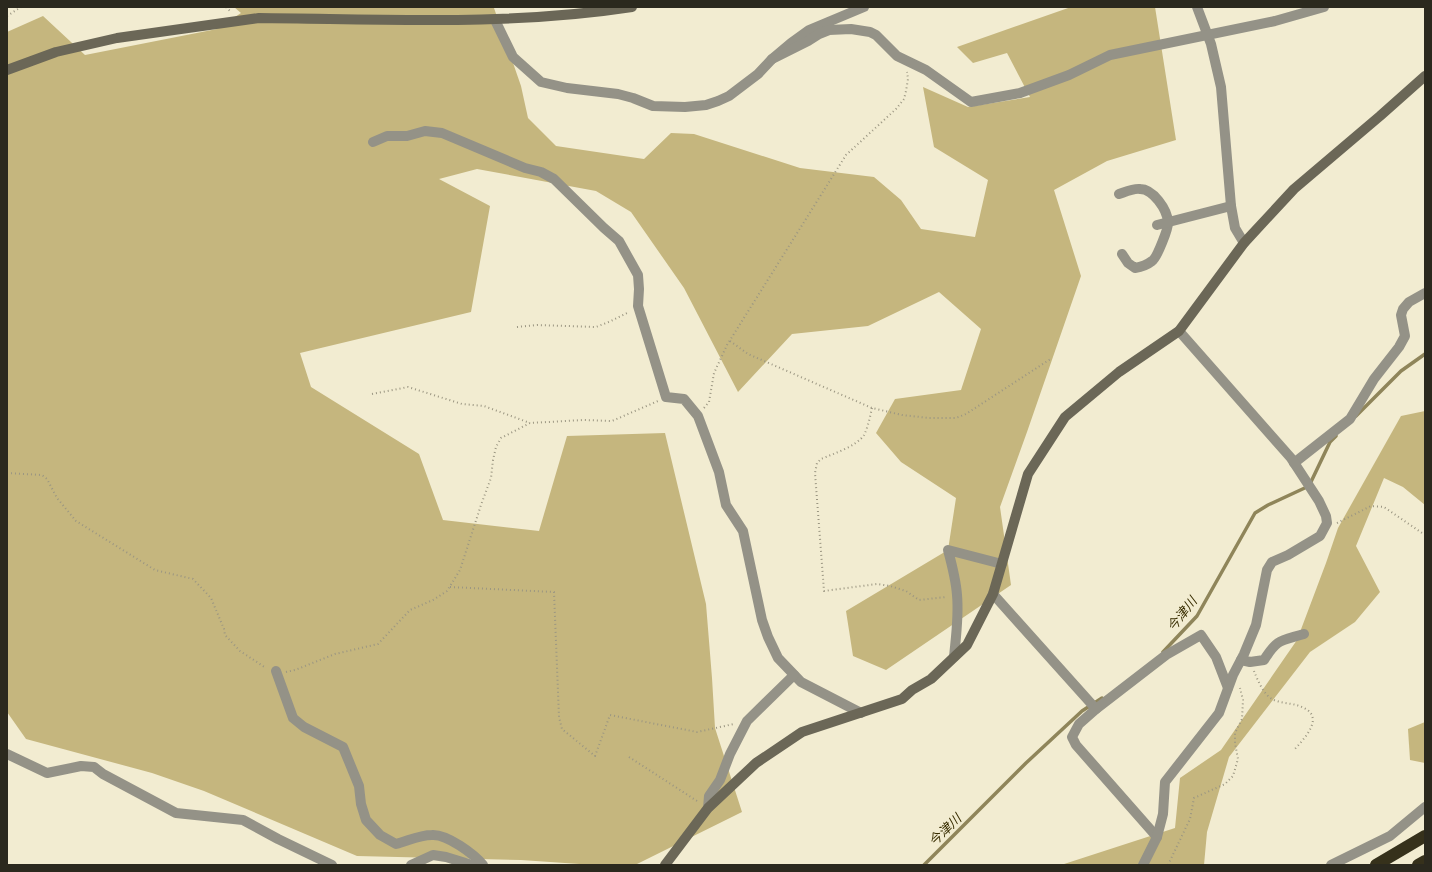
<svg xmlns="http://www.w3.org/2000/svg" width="1432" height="872" font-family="'Asap Condensed','Noto Sans JP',sans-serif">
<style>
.forest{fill:#c5b67e}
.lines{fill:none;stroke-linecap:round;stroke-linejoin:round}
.stream{stroke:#8f855a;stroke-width:3.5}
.path{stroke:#9b9682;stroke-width:2;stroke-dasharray:1 3;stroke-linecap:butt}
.street{stroke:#949287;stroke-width:10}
.secondary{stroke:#6b6757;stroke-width:10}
.highway{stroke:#36311b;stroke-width:12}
.labels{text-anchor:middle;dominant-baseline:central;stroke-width:3;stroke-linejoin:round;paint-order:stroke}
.water-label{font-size:13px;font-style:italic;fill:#382d00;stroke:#f2ecd1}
</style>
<rect width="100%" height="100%" fill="#f2ecd1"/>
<g class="forest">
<path d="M234,7h267l-7,1 27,78 7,32 28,28 88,13 27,-26 23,1 106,34 74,9 27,23 20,29 54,8 13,-57 -54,-33 -11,-60 45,20 62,-10 -23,-44 -34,10 -16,-16 114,-40h84l21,133 -69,21 -53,29 27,86 -54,156 -27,75 11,78 -125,85 -33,-14 -7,-45 102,-61 8,-52 -55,-36 -25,-29 19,-34 66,-9 20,-61 -42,-37 -71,34 -76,8 -54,58 -54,-104 -53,-76 -35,-21 -119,-22 -38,10 51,27 -19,106 -171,41 11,34 108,67 24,66 96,11 28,-95 98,-3 41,171 6,74 3,50 27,84 -107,53h-41l-73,-5 -164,-4 -153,-65 -52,-18 -126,-34 -19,-27v-680l36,-16 42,39 132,-26 24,-16z"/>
<path d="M1425,411v94l-22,-18 -19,-9 -28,68 24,46 -25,30 -45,30 -81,105 -22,75 -3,33h-143l114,-37 5,-50 41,-28 76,-110 29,-77 12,-35 63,-112z"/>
<path d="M1425,722v41l-15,-3 -2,-31z"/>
</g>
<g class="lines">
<g class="stream">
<path d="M1356,416l45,-45 24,-17"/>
<path d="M1163,652l34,-36 58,-103 13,-8 41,-19 21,-44 6,-6"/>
<path d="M924,865l102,-102 56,-52 20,-13"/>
</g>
<g class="path">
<path d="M226,7l5,5"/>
<path d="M7,16l14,-9"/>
<path d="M517,327l20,-2 59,2 15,-6 18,-9"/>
<path d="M730,341l18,13 124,54 30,7 27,3h27l10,-4 86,-56"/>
<path d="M372,394l36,-7 54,17 22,2 46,17"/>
<path d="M704,408l5,-6 5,-29 13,-28 119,-190 50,-46 8,-10 2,-8 2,-12 -1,-7"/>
<path d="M872,408c-2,9 -4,19 -8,27 -7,11 -31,19 -43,24l-4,4 -2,10 9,118 53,-7 13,2 16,5 13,9 27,-3"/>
<path d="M7,473l35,2 5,4 10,19 19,23 79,49 38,9 18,19 13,31 1,6 15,16 26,17"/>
<path d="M1337,523l34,-17 13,1 41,28"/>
<path d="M450,587l104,5 5,125 3,12 33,27 15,-41 87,17 37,-8"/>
<path d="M1254,671c4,10 10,25 20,29 10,4 21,3 30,8 21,10 -1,32 -10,42"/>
<path d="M286,672l9,-2 40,-16 43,-10 32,-34 23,-10 14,-9 13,-21 21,-65 10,-27 2,-18 3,-13 5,-9 29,-15 54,-3 28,1 46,-20"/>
<path d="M629,757l68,44"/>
<path d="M1168,865l22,-46 4,-21 31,-14 8,-8 5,-17 -3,-16v-10l7,-14 1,-19 -3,-12"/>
</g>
<g class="street">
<path d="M1197,7l14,37 10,43 10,119 4,22 9,15"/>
<path d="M495,20l18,37 28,25 26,6 51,6 15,4 20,8 32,1 21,-2 12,-4 11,-5 29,-22 14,-15 19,-16 18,-13 55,-23"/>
<path d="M772,59l36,-18 11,-7 10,-4 22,-1 19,3 6,3 21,21 29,14 45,32 49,-9 49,-18 41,-20 165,-34 49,-14"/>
<path d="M373,142l14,-6h20l18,-5 17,2 83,35 16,4 13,7 50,49 15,13 19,34 1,14 -1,17 28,91 18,2 14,17 21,56 7,33 17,26 19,89 6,17 10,21 23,24 60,31"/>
<path d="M1119,194c6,-2 15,-6 21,-5 13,0 27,20 28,33 1,5 -11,36 -16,39 -5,4 -11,6 -17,7l-7,-5 -6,-9"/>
<path d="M1157,225l74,-19"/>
<path d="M1294,463l56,-44 24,-40 25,-32 6,-11 -4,-21 2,-6 6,-7 16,-9"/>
<path d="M993,594l103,115"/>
<path d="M954,657c2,-21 5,-41 3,-62 -1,-15 -5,-30 -9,-45l54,14"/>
<path d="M1241,660l9,2 14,-2c14,-22 17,-19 40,-26"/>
<path d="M276,671l17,47 11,9 39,20 16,39 2,18 5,16 14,15 16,9c12,-3 23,-9 36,-9 15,-1 42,19 51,30"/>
<path d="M7,754l40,19 34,-7 13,1 9,7 73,39 67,7 35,19 54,26"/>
<path d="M708,808l1,-12 11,-16 10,-26 17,-33 47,-46"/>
<path d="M1157,837l-81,-92 -4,-8 7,-13 17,-15 70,-54 35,-20 15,22 12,31"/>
<path d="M411,865l22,-10 13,2 26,8"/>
<path d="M1143,865l14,-28 6,-23 2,-32 54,-69 14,-38 11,-21 12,-29 11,-55 5,-8 16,-7 32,-19 7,-13 -1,-7 -7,-15 -28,-43 -112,-127"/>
<path d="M1331,865l59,-29 35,-29"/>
</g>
<g class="secondary">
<path d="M7,70l49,-18 61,-14 142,-20c125,1 250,8 373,-11"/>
<path d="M665,865l43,-57 48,-45 46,-31 100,-33 10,-9 19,-11 36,-34 26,-51 35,-120 37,-57 54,-45 60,-41 65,-88 50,-54 86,-73 45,-40"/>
</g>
<g class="highway">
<path d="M1376,865l49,-29"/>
<path d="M1418,865l7,-4"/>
</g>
</g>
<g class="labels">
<g class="water-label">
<text transform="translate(1182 614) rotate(-52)">今津川</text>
<text transform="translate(945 830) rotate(-44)">今津川</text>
</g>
</g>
<rect width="1432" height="872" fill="none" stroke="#2b291e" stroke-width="16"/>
</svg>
